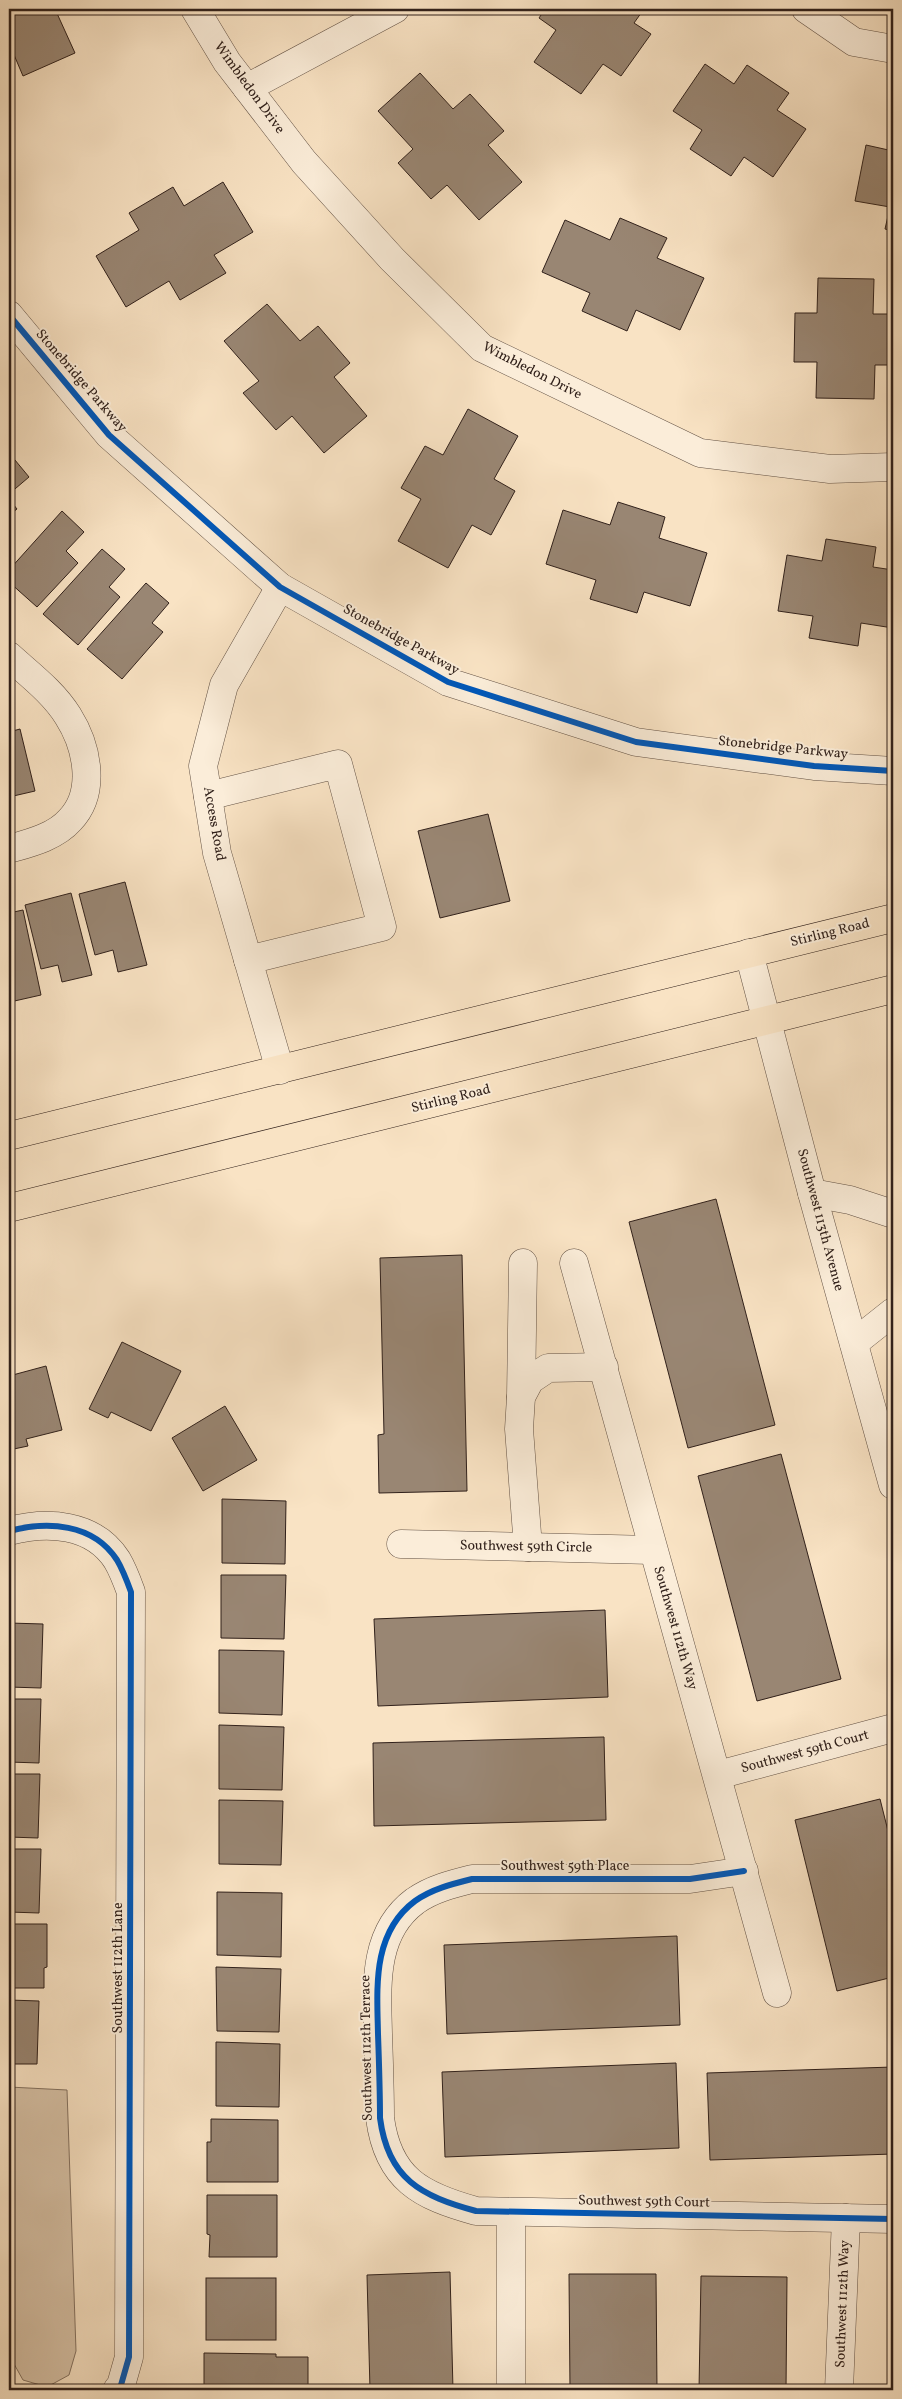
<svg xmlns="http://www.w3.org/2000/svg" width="902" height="2399" font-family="Vollkorn,serif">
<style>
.green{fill:#d7c2a7;stroke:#847261}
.building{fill:#998673;stroke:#31211b}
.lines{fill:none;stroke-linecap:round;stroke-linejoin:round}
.minor-casing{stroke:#635245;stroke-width:29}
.major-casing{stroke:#31211b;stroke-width:29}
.minor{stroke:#fbedd9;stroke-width:28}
.major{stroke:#f9e3c4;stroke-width:28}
.cycleway-casing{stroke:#fbedd9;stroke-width:9}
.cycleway{stroke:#0057b8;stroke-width:6}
.labels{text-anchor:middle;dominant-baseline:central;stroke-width:4;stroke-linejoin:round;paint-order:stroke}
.street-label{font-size:14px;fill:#31211b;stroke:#fbedd9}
</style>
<rect width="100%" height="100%" fill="#f9e3c4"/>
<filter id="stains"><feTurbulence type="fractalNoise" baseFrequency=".004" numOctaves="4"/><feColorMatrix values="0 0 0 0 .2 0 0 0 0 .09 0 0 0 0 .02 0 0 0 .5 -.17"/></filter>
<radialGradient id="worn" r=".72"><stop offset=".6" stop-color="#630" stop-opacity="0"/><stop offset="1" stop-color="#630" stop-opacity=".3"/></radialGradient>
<path class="green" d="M9,2087l58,3 9,261 -7,24 -22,12 -24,-7 -14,-25z"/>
<g class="building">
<path d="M9,9h46l20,44 -52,23 -14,-33z"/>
<path d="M545,9h99l-10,14 17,11 -30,42 -18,-12 -22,30 -47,-32 22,-32 -17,-12z"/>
<path d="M705,64l29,20 13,-19 42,28 -12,17 29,19 -33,48 -29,-20 -13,19 -41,-27 12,-19 -29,-19z"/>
<path d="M420,73l33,36 17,-15 34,37 -16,14 34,37 -43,38 -32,-35 -16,14 -33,-36 15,-14 -35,-38z"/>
<path d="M866,145l27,6v80l-8,-2 5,-22 -35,-6z"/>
<path d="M223,182l30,50 -39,23 12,18 -46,27 -11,-19 -43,26 -30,-51 43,-26 -10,-17 44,-26 11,19z"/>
<path d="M620,218l47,20 -10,20 47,20 -24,52 -44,-20 -9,21 -45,-20 8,-18 -48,-21 23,-52 45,20z"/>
<path d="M818,278l56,1 -1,35h20v51h-18l-1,34 -58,-1 1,-36h-23l1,-49h22z"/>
<path d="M267,304l33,37 18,-15 32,37 -16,14 33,39 -43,37 -32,-37 -16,14 -33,-37 16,-12 -35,-40z"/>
<path d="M468,409l50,27 -24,43 21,12 -24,44 -19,-10 -24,43 -50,-27 23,-42 -20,-11 24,-42 18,9z"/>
<path d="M10,454l19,23 -20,17v-39z"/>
<path d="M9,499l8,10 -8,6z"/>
<path d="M618,502l47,15 -6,21 48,15 -17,53 -46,-14 -7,21 -47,-14 6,-19 -50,-16 17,-54 47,15z"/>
<path d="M62,511l22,21 -18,19 12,12 -41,44 -28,-25v-12z"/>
<path d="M826,539l50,8 -3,20 20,3v58l-32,-5 -3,23 -49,-8 4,-22 -35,-5 9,-56 35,6z"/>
<path d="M102,549l23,20 -16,18 11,10 -42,48 -35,-31z"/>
<path d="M146,583l23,20 -17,20 11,9 -41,47 -35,-30z"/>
<path d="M20,729l15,62 -26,6v-65z"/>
<path d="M488,814l22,87 -70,17 -22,-87z"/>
<path d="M125,882l22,83 -29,7 -5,-22 -18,5 -16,-61z"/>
<path d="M71,893l21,82 -30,7 -4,-17 -17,4 -16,-64z"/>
<path d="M23,910l18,85 -31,7 -1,-89z"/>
<path d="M716,1199l59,226 -87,23 -59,-226z"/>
<path d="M462,1255l5,236 -88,2 -1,-58 6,-1 -4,-176z"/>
<path d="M122,1342l59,29 -30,60 -40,-19 -3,6 -19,-9z"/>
<path d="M46,1366l16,64 -36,9 2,7 -19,4v-74z"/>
<path d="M225,1406l32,54 -54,31 -31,-53z"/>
<path d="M781,1454l60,225 -84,22 -59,-225z"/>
<path d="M222,1499l64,2 -1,63 -63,-1z"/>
<path d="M221,1575h65l-2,64 -63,-1z"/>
<path d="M605,1610l3,87 -230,9 -4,-87z"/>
<path d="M9,1623l34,1 -2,64 -32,-1z"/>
<path d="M219,1650l65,1 -2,64 -63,-2z"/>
<path d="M9,1699h32l-2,64 -30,-1z"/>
<path d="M219,1725l65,2 -2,63 -63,-1z"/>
<path d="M604,1737l2,83 -232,6 -1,-83z"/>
<path d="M9,1774h31l-2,64 -29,-1z"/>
<path d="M880,1799l13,52v126l-56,14 -42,-171z"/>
<path d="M219,1800l64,1 -2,64 -62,-1z"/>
<path d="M9,1849h32l-2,64 -30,-1z"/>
<path d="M217,1892l65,1 -1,64 -64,-2z"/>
<path d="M9,1924h38v43l-3,1v20h-35z"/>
<path d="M677,1936l3,89 -233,9 -3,-89z"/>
<path d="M216,1967l65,2 -2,63 -62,-1z"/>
<path d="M9,2000l30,1 -2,63h-28z"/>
<path d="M216,2042l64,2 -1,63 -63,-1z"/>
<path d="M676,2063l3,85 -234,9 -3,-85z"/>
<path d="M893,2067v87l-183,6 -3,-87z"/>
<path d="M211,2119l67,1v62h-71v-40h4z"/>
<path d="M207,2195h70v62h-68l1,-22 -3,-1z"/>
<path d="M450,2272l3,118h-83l-3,-115z"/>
<path d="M569,2274h87l1,116h-87z"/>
<path d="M701,2276l86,1 -1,113h-87z"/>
<rect x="206" y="2278" width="70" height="62"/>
<path d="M204,2353l72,1v3h32v33h-104z"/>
</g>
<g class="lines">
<defs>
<g id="minor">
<path d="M195,9l32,53 77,100 88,97 90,89 218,105 130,16 63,-2"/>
<path d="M806,9l48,33 39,7"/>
<path d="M247,88l148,-79"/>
<path d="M9,315l100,120 171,152 168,95 188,60 178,24 79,5"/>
<path d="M9,656c21,19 44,36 59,60 19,30 29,76 2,104 -15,17 -40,23 -61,29"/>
<path d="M208,796l130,-32 44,163 -134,33"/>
<path d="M749,953l63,240 81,292"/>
<path d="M280,1070l-63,-217 -14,-87 21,-81 56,-98"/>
<path d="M812,1193l38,7 43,14"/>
<path d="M574,1263l203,730"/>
<path d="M854,1343l39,-31"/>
<path d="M521,1397l2,-134"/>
<path d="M9,1531c38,-10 84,-8 108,29 6,10 10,21 14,32l-2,765 -8,28 -4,5"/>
<path d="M401,1544l251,6"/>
<path d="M528,1547l-9,-118 2,-32 9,-17 18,-12 56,-1"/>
<path d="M718,1775l175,-47"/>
<path d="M744,1871l-54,8h-218c-20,5 -40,10 -57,22 -43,32 -38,86 -37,133 1,28 2,56 2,84 8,61 41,78 96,93l417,8"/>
<path d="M511,2390v-178"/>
<path d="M839,2390l7,-172"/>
</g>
<g id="major">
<path d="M9,1136l884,-218"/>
<path d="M9,1208l884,-219"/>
</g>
</defs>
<use href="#minor" class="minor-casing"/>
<use href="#major" class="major-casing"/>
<use href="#minor" class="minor"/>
<use href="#major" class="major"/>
<defs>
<g id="cycleway">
<path d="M9,315l100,120 171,152 168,95 188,60 178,24 79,5"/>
<path d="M9,1531c38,-10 84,-8 108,29 6,10 10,21 14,32l-2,765 -8,28 -4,5"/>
<path d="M744,1871l-54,8h-218c-20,5 -40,10 -57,22 -43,32 -38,86 -37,133 1,28 2,56 2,84 8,61 41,78 96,93l417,8"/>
</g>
</defs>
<use href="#cycleway" class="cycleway-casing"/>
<use href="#cycleway" class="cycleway"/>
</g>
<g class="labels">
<g class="street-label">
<text transform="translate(249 88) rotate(54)">Wimbledon Drive</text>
<text transform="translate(532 371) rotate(27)">Wimbledon Drive</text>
<text transform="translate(81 381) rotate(49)">Stonebridge Parkway</text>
<text transform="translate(401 640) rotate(29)">Stonebridge Parkway</text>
<text transform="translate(783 748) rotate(6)">Stonebridge Parkway</text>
<text transform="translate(214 824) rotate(80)">Access Road</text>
<text transform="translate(830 933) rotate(-14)">Stirling Road</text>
<text transform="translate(451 1099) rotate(-14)">Stirling Road</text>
<text transform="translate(820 1220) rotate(75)">Southwest 113th Avenue</text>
<text transform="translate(526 1547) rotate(1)">Southwest 59th Circle</text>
<text transform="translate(675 1628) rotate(74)">Southwest 112th Way</text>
<text transform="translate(805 1752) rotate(-15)">Southwest 59th Court</text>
<text x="565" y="1866">Southwest 59th Place</text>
<text transform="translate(118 1968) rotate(-90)">Southwest 112th Lane</text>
<text transform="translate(367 2048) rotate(-91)">Southwest 112th Terrace</text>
<text transform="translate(644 2202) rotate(1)">Southwest 59th Court</text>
<text transform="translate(843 2304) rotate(-88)">Southwest 112th Way</text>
</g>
</g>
<rect width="902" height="2399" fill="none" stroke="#f9e3c4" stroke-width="30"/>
<rect x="10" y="10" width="882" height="2379" fill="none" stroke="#31211b" stroke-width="2.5"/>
<rect x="15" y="15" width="872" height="2369" fill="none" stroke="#31211b"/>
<rect width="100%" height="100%" filter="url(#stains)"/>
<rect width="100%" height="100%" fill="url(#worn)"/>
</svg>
